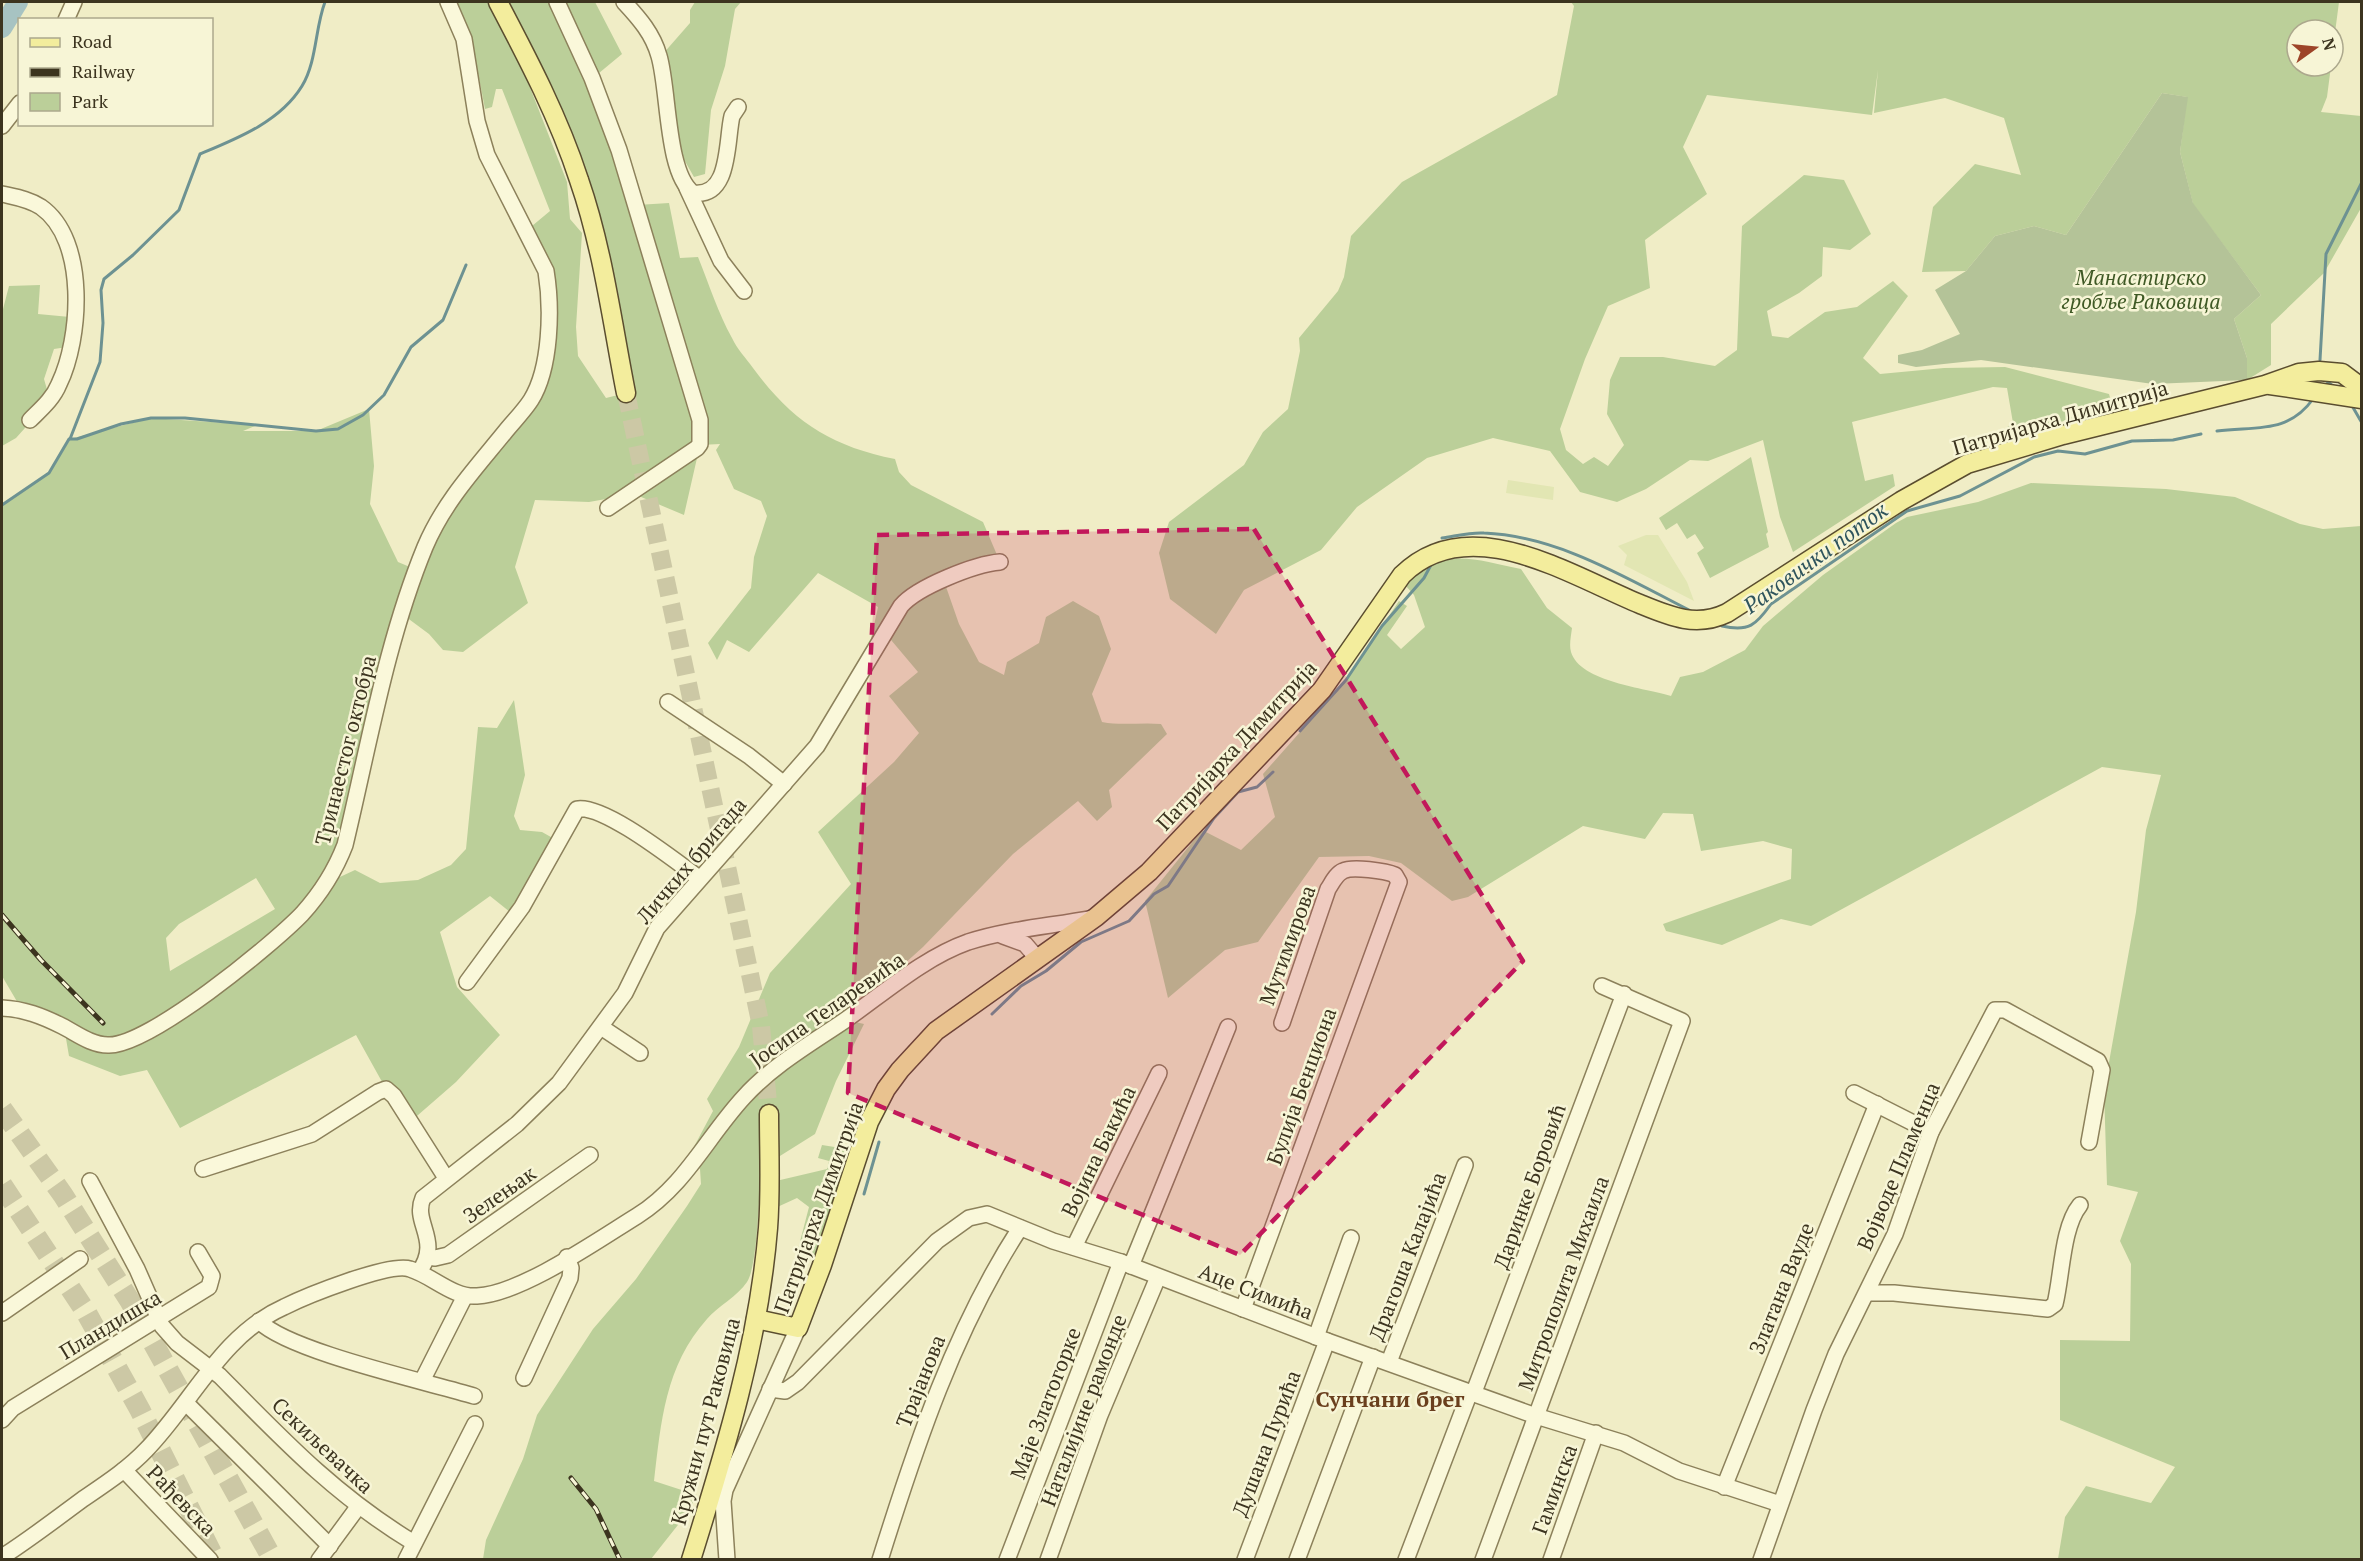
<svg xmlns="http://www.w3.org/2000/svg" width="2363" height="1561" font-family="'PT Serif',serif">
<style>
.farmland{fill:#e2e6b3}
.green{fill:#bbcf99;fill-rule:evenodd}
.cemetery{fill:#b4c398}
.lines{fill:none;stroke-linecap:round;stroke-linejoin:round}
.stream{stroke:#6d9292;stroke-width:3}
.river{stroke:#a7c3c2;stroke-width:20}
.major-tunnel{stroke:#ccc8a5;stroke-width:18;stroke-dasharray:18 9;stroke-linecap:butt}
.highway-tunnel{stroke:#ccc8a5;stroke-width:21;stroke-dasharray:21 10;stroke-linecap:butt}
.minor-casing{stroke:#8c815b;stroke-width:18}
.major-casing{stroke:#5a4d2f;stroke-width:21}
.minor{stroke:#faf8da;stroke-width:15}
.major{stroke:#f3ed9d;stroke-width:18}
.rail-casing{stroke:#3c341f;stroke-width:5}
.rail{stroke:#f7f5d6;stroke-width:3;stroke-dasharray:9;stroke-linecap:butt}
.marked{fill:#c2185b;fill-opacity:0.2;stroke:#c2185b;stroke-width:4.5;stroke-dasharray:12 8;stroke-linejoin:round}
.labels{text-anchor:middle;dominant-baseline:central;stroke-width:5;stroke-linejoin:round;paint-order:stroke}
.park-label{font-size:21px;font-style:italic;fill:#3f5925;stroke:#f7f5d6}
.street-label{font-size:21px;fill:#3c341f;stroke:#f7f5d6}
.water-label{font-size:22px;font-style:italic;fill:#2e545c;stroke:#f7f5d6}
.neighbourhood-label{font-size:22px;font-weight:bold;fill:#6a3f1d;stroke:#f7f5d6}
</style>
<rect width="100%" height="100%" fill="#f0edc6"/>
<g class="farmland">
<path d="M1508,480l46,7 -1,13 -47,-7z"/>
<path d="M1646,535h12l29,47 7,19 -70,-36 3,-10 -9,-9z"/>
</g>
<g class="green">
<path d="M456,2h33l33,65 45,115 3,37 12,14 -6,94 2,29 28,42 20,-5 -33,-166 -95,-225h97l27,52 -29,24 44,127 32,-2 11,55 18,-1c11,27 20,56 34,81 5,11 14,20 21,30 39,53 77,78 142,91l4,13 12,13 72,37 17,40 -56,19 15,43 20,38 25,13 3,-13 32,-19 7,-26 27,-16 26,15 12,33 -19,45 10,28c20,4 39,0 59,2l6,10 -58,56 3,17 -15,14 -19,-20 -65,53 -90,93 -40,36 -33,19 -16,15 30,7 -28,57 -21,53 -54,34c-2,23 -3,97 -14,114 -9,14 -29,24 -40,37 -42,47 -46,103 -53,162l43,14 -8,16 -38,48h-168l3,-19 37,-81 14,-44 56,-86 43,-50 51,-73 14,-22 -1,-15 -12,-11 25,-47 -6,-12 32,-52 31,-74 81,-89 -33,-52 76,-70 25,-29 -30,-37 29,-24 -32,-38 -7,12 -8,-7 7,-32 -60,-34 -69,79 -22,-12 -10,20 -9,-17 43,-55 3,-31 13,-41 -6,-15 -27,-12 -18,-39 4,-6 -20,1 -16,70 -50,-21 -45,8 -54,-2 -20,67 13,36 -65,49 -20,-2 -14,-16 -27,-20 -73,268 26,-12 25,13 38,-3 33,-15 15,-16 12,-122 19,1 17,-28 11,75 -11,41 6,14 22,2 16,9 -43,75 -25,-20 -50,36 17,55 43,48 -44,47 -46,40 -24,-33 -30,-54 -176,93 -33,-58 -27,6 -51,-20 -5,-29 -42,-17 -20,-34v-471l47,-32 21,-34 81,-21 106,7 -14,6h73l53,-22 5,57 -4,38 28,58 19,8 8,-23 117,-171 6,-89 -15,-43 -1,-18 18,-15 -48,-122h-6l-4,18 -7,2c-7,-38 -14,-72 -29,-107zM256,878l19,31 -105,62 -4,-33 13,-14z"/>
<path d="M695,2h46l-6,7 -10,57 -14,44 -6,64 -11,3 -16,-28 -16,-94 28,-32v-13z"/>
<path d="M1571,2h768l-6,46v-18h-36v36h34l-4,31 -6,15 40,4v92l-37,65 -53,51v41l-24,15v-22l-13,-39 27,-24 -68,-91 -13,-52 7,-55 -25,-4 -96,142 -32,-9 -39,10 -29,35 -44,1 11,-65 42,-43 46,11 -17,-57 -59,-20 -71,15 4,-43 -6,45 -165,-20 -24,52 24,47 -62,46 5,48 -42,18 -23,53 -25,70 6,21 17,14 11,-7 14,9 16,-21 -17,-31 3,-34 10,-23h43l52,9 22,-16 5,-124 62,-51 40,5 27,54 -21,16 -27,-3 -1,29 -23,17 -32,18 5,25 16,2 37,-26 32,-5 36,-26 15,15 -45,62 17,16 64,-6 61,-1 104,27 5,18 -115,21 14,-10 -6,-35 -14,-1 -141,35 13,59 28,-7 2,12 -102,66 -13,-35 -17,-77 -55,21 -18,-1 -44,29 -29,13 -37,-10 -30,-41 -57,-13 -66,20 -70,49 -36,43 -77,40 -28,44 -46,-35 -11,-46 10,-31 75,-57 19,-33 25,-23 12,-58 -1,-13 39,-47 6,-14 7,-41 51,-54 155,-87 17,-89z"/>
<path d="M40,285l-2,29 32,3 -3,30 -13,2 -10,30 6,21 -34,38 -14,8v-133l7,-27z"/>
<path d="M1751,457l17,75 -2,2 3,13 -59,31 -13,-25 7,-5 -9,-14 -8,5 -10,-16 -11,7 -7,-12z"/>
<path d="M2031,483l135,6 69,8 65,27 23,5 38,-3v1033h-303l7,-42 21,-31 65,17 24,-36 -115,-47v-80l70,1 1,-77 -11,-23 18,-49 -31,-7 -3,-95 32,-178 10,-82 15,-55 -59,-8 -291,159 -30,-7 -59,26 -56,-14 -3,-7 128,-45 1,-30 -29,-8 -62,10 -8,-37 -30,-1 -18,26 -62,-13 -115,71 -16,4 -51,-38 -32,-7 -50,1 -61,85 -33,8 -57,48 -23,-97 57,-71 39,20 34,-33 -12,-43 83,-94 53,-79 8,5 -20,29 14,14 24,-22 -11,-32 -9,-10c35,-40 70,-25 116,-16l26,39 25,20c-1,8 -3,17 -1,24 9,30 75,36 100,44l9,-19 23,-5 42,-22 18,-24 60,-51 73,-52 11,-6 71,-15z"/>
<path d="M822,1145l25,4 3,10 -26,87 -34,34 19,-73 -12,-9 -24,11 3,-28 51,-12 2,-8 -11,-3z"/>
</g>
<path class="cemetery" d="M2162,93l26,4 -8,55 13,51 68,92 -27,24 13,39v22l-94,4 -172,-24 -65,7 -18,-4v-8l24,-5 38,-16 -25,-44 31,-19 29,-35 39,-10 32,9z"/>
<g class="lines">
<g class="stream">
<path d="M325,2c-10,26 -8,59 -23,84 -22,36 -66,53 -102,68l-21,56 -46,45 -29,24 -3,11 2,33 -3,39 -30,77h7l44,-15 30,-6h34l131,13 22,-2 25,-14 21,-20 27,-48 32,-27 23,-55"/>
<path d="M2320,360l6,-106 36,-72"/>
<path d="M2323,378l11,9"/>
<path d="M2351,404l11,19"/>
<path d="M2217,431c39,-5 71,3 96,-32"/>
<path d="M2,505l47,-32 20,-34"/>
<path d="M1442,538c14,-2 29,-6 42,-5 74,3 142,45 207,78"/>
<path d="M1722,626c27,6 34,-1 49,-22l136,-93 53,-15 74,-39 24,-6 27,3 47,-13 41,-1 28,-6"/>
<path d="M1300,731l46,-51 36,-54 42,-48 8,-15"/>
<path d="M992,1014l29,-28 25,-15 35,-29 48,-21 25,-27 14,-8 46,-68 24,-26 19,-5 16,-15"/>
<path d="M864,1194l15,-52"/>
</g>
<path class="river" d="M2,28l16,-26"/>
<path class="major-tunnel" d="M626,393l135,633 8,88"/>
<g class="highway-tunnel">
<path d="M2,1109l61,86 67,106 143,259"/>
<path d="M2,1185l84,127 54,98 75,150"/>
</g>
<defs>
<g id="minor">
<path d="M557,2l35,76 27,72 81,270v24l-3,4 -89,60"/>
<path d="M624,2c15,16 29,32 35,54 10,33 7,117 34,137 38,5 33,-52 39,-77l6,-9"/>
<path d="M66,20l8,-18"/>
<path d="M2,126l18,-23"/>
<path d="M687,188l34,73 23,30"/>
<path d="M2,194c13,3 27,5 39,13 47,33 40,132 18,177 -6,15 -18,25 -29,36"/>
<path d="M668,702l81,54 35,28"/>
<path d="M1003,936l22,8 12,14"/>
<path d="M467,982l55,-75 55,-98c27,-5 98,52 122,69"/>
<path d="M2,1008c22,1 40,8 60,18 14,7 29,19 46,19 40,2 164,-100 194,-131 19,-21 33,-43 43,-69 24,-100 41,-203 80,-298 19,-45 50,-78 80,-115 8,-10 19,-21 26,-32 20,-32 21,-92 15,-129l-59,-116 -10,-34 -13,-82 -16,-37"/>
<path d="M601,1027l39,26"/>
<path d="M1854,1093l77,39"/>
<path d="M203,1169l109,-35 66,-42 8,-3 8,7 52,82"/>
<path d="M90,1181l47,88 25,57 15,17 43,33c63,64 116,120 194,167"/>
<path d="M1074,1247l85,-174"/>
<path d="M428,1257l7,1 13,-3 142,-100"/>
<path d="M1131,1266l97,-239"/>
<path d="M419,1272c23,-32 -7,-49 4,-74l94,-74 42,-41 66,-90 32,-65 160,-182 84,-140c16,-19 74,-42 99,-44"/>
<path d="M1867,1293h27l154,16 7,-5c7,-28 7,-77 25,-99"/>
<path d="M1243,1309l156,-427 -4,-7c-9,-4 -43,-9 -52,-4 -7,3 -11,12 -15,18l-46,134"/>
<path d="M2,1313l78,-54"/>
<path d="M259,1321c28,30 169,61 215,75"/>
<path d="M1316,1337l35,-99"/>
<path d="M1389,1362l76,-197"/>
<path d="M524,1378l46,-100 1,-10 -4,-11"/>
<path d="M422,1381l43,-85"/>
<path d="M770,1389l15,2 13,-9 139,-141 32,-23 18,-4 66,27 68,21 206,79 209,75 88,27 55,28 101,33"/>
<path d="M1474,1392l150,-398"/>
<path d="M186,1403l144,143"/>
<path d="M2,1420l11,-12 196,-121 3,-11 -14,-24"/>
<path d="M124,1470l86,90"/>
<path d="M1724,1487l153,-383"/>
<path d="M2,1557c28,-18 54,-38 81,-58 22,-15 45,-30 63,-49 46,-47 75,-115 138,-143 22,-11 106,-45 126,-38 23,7 43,29 67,27 44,-2 121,-56 160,-80 48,-30 70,-79 107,-119 28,-31 66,-53 100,-76 39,-27 79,-63 124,-79 40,-13 84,-16 125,-24"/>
<path d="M319,1560l39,-53"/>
<path d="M406,1560l69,-136"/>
<path d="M727,1560l-4,-59 2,-11 73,-162"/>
<path d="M880,1560c36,-115 74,-230 140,-332"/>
<path d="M1007,1560l114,-298"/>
<path d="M1048,1560l52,-145 58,-138"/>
<path d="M1245,1560l82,-219"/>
<path d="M1297,1560l76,-203"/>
<path d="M1406,1560l64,-168"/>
<path d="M1483,1560l199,-539 -80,-35"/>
<path d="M1551,1560l45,-127"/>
<path d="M1761,1560l53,-150 22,-56 59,-120 36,-102 64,-122h10l93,51 4,9 -13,72"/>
</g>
<g id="major">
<path d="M498,2c30,57 61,116 81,178 24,69 33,142 47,213"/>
<path d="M2270,385l92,14"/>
<path d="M756,1319l42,9 24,-63 47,-143 17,-33 14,-19 36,-39 160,-114 53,-45 173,-182 80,-115c67,-66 167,0 238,29 29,12 56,24 87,9l174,-112 66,-37 96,-29 202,-50 34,-12 20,-2 23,2 20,15"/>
<path d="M691,1560c34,-109 68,-218 77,-332 3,-38 1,-76 1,-114"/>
</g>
</defs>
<use href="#minor" class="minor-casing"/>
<use href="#major" class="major-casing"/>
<use href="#minor" class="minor"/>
<use href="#major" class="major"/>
<defs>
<g id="rail">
<path d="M2,915l39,45 62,63"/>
<path d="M571,1478l25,31 24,51"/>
</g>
</defs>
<use href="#rail" class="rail-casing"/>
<use href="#rail" class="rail"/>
</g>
<path class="marked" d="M1254,529l269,432 -283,294 -392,-162 29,-558z"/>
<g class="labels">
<g class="park-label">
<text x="2141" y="277">Манастирско<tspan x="2141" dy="24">гробље Раковица</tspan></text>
</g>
<g class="street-label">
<text transform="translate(2060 417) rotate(-16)">Патријарха Димитрија</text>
<text transform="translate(1236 745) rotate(-47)">Патријарха Димитрија</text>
<text transform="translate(345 750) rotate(-76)">Тринаестог октобра</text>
<text transform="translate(691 860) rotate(-50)">Личких бригада</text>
<text transform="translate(1287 945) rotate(-70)">Мутимирова</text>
<text transform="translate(827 1009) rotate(-35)">Јосипа Теларевића</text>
<text transform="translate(1301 1086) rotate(-70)">Булија Бенциона</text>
<text transform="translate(1098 1151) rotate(-64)">Војина Бакића</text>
<text transform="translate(1898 1166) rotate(-67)">Војводе Пламенца</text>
<text transform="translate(1529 1186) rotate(-70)">Даринке Боровић</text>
<text transform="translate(499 1194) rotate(-35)">Зелењак</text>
<text transform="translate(818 1207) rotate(-70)">Патријарха Димитрија</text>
<text transform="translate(1407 1256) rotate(-69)">Драгоша Калајића</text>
<text transform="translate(1563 1283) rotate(-70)">Митрополита Михаила</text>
<text transform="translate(1781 1288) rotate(-68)">Златана Вауде</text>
<text transform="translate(1256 1291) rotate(21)">Аце Симића</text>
<text transform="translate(110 1324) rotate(-31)">Пландишка</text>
<text transform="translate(920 1381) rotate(-68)">Трајанова</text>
<text transform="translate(1045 1403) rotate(-69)">Маје Златогорке</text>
<text transform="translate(1083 1410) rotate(-69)">Наталијине рамонде</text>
<text transform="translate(705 1421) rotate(-75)">Кружни пут Раковица</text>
<text transform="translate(1266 1443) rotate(-69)">Душана Пурића</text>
<text transform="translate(323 1445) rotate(43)">Секиљевачка</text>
<text transform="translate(1554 1489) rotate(-70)">Гаминска</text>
<text transform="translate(182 1500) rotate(46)">Рађевска</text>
</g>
<g class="water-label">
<text transform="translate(1815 557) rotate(-36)">Раковички поток</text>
</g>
<g class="neighbourhood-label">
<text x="1390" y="1398">Сунчани брег</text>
</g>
</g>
<rect width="2363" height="1561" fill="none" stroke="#3c341f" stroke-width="6"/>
<rect x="18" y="18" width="195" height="108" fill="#f7f5d6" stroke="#aca88d" stroke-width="1.5"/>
<rect x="30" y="38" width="30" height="9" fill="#f3ed9d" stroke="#aca88d" stroke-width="1.5"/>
<text x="72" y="48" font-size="18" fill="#3c341f">Road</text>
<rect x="30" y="68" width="30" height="9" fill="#3c341f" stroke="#aca88d" stroke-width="1.5"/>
<text x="72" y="78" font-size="18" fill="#3c341f">Railway</text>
<rect x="30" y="93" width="30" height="18" fill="#bbcf99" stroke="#aca88d" stroke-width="1.5"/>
<text x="72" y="108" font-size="18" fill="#3c341f">Park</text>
<g transform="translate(2315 48) rotate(75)"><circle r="28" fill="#f7f5d6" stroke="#aca88d" stroke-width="1.5"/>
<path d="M0-4.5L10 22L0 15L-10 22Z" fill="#9d4428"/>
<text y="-9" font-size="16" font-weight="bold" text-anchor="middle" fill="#3c341f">N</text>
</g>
</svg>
